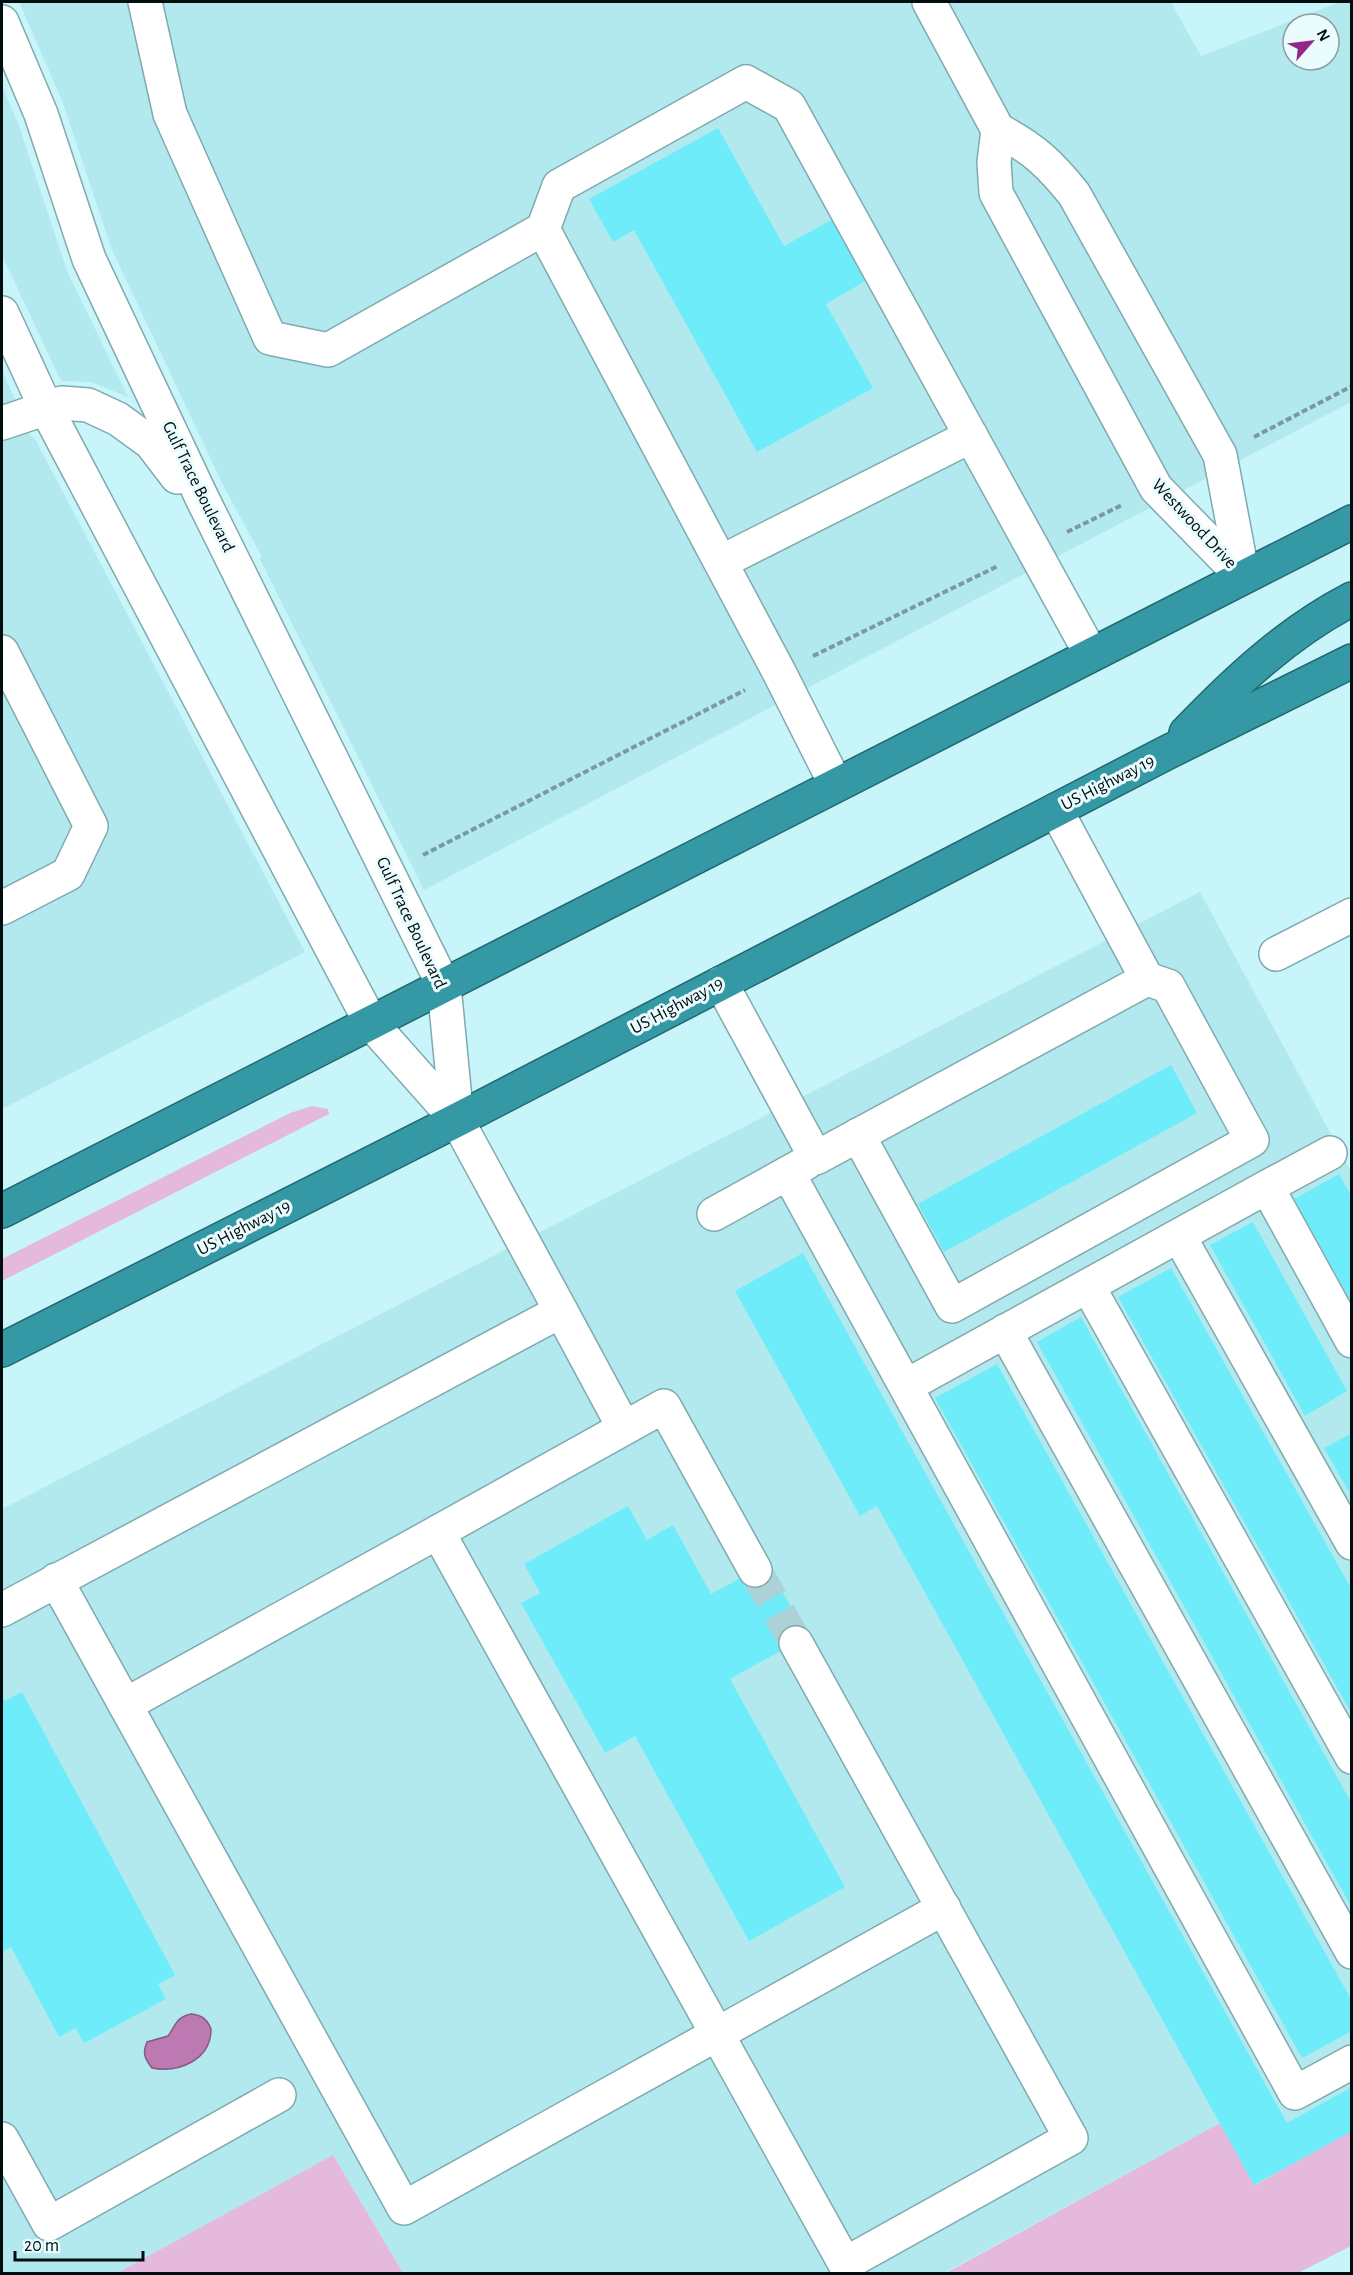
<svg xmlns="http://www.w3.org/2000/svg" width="1353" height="2275" font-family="'Alegreya Sans',sans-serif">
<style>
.built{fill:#b2e9ee;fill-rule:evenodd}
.green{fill:#e4b9dc}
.water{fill:#bd79b2;stroke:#855981;stroke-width:1.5}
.building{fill:#6fecfa}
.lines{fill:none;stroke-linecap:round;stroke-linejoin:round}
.minor-tunnel{stroke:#aad2d7;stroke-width:33;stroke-dasharray:33 16;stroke-linecap:butt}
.minor-casing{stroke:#7faaaf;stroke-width:36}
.highway-casing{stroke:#226870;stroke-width:36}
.path{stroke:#7a9a9e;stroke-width:4;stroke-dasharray:6 3;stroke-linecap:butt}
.minor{stroke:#fff;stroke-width:33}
.highway{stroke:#3499a4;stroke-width:33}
.labels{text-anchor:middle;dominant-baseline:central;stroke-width:6;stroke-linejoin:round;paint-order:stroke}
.street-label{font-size:18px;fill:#010e10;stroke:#ebfcfe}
</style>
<rect width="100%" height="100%" fill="#c8f5fa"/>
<g class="built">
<path d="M19,2h1152l30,54 139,-54h11v400l-927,488 -164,-331 2,-2 -38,-70 -112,-237 -49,-147zM1293,24h36v36h-36z"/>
<path d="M2,86l16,37 49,148 61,126 -37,-15 -30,-1 -59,-126z"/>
<path d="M2,370l29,67h3l271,515 -303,157z"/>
<path d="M1200,892l151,279v960l-97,54 -34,-62 -276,150h-541l-70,-118 -216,118 -115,1v-765z"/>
</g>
<g class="green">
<path d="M312,1106l16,3 1,5 -327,167v-22l288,-146z"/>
<path d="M1220,2123l35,62 96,-54v115l-53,27 -354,1z"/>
<path d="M333,2155l70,118h-286z"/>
</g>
<path class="water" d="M191,2014c11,1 16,5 20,15 0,31 -32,44 -59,39 -7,-9 -10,-15 -5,-26l21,-6c8,-11 8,-19 23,-22z"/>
<g class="building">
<path d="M718,128l66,118 51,-28 34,61 -43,25 47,84 -116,64 -123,-222 -21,12 -24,-43z"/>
<path d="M1171,1065l26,48 -253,139 -26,-48z"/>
<path d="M1339,1174l13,23v106l-58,-104z"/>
<path d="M1253,1222l94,169 -42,25 -95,-171z"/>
<path d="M803,1253l484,870 65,-36v44l-98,54 -377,-679 -17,10 -125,-225z"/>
<path d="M1171,1268l181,322v124l-234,-417z"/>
<path d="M1081,1317l271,487v104l-315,-566z"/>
<path d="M997,1364l355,637v30l-50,27 -367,-660z"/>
<path d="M1352,1433v64l-28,-49z"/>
<path d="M628,1506l19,34 26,-15 38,69 56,-30 40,72 -77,43 115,208 -96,54 -114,-205 -30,17 -84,-150 19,-10 -16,-29z"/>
<path d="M22,1692l153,283 -17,9 8,15 -82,44 -8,-15 -17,9 -48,-90 -9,5v-257l3,6z"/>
</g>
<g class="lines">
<path class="minor-tunnel" d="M755,1570l41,73"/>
<defs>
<g id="minor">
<path d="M145,2l25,112 100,224 58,12 215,-121 16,-43 187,-104 43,24 302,548"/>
<path d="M929,2l69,128 -4,32 2,31 160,295 87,89"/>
<path d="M2,22l39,92 48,145 113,239 242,488 13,134"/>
<path d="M998,130c35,18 52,34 76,64l146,261 23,122"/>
<path d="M543,229l236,443 57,113"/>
<path d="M2,313l44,95 325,615 86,97 104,191 -559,299"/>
<path d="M2,423l60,-20 26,2 30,14 33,24 26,34"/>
<path d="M721,562l250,-126"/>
<path d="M2,652l89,174 -23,48 -66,34"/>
<path d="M1276,954l76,-39"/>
<path d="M721,983l95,175 331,-179 -91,-169"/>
<path d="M858,1135l94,171 300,-166 -84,-154 -21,-7"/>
<path d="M788,1173l507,920 57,-31"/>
<path d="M1267,1187l63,-34"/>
<path d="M714,1214l92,-51"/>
<path d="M1179,1236l173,307"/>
<path d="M1088,1286l264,471"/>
<path d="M561,1311l63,117"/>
<path d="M1005,1331l347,621"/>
<path d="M906,1386l361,-199 85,154"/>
<path d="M755,1570l-91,-164 -226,126 407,732 226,-126 -275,-495"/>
<path d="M56,1580l348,628 540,-300"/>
<path d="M125,1705l313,-173"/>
<path d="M2,2139l47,85 230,-129"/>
</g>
<g id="highway">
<path d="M1186,733c49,-51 102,-101 166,-134"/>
<path d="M2,1211l1350,-689"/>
<path d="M2,1350l455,-230 711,-368 184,-91"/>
</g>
</defs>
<use href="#minor" class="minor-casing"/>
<use href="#highway" class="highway-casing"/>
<g class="path">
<path d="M1254,437l98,-51"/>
<path d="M1067,532l55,-27"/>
<path d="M813,656l185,-90"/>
<path d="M423,855l322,-165"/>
</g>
<use href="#minor" class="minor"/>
<use href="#highway" class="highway"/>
</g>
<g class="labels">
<g class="street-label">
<text transform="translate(198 487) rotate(64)">Gulf Trace Boulevard</text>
<text transform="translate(1194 524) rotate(47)">Westwood Drive</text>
<text transform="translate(1108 783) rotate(-27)">US Highway 19</text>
<text transform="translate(411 923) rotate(65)">Gulf Trace Boulevard</text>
<text transform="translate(677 1006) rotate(-28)">US Highway 19</text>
<text transform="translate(244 1228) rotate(-27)">US Highway 19</text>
</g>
</g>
<rect width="1353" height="2275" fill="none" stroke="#010e10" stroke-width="6"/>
<g transform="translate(1311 42) rotate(62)"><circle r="28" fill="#ebfcfe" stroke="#8d9d9f" stroke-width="1.5"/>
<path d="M0-4.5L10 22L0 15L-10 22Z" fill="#952788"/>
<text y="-9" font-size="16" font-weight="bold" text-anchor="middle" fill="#010e10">N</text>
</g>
<path d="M15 2251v9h128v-9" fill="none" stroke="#010e10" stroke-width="3"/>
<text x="24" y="2251" font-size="18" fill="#010e10" stroke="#ebfcfe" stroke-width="4.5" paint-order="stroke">20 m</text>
</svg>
